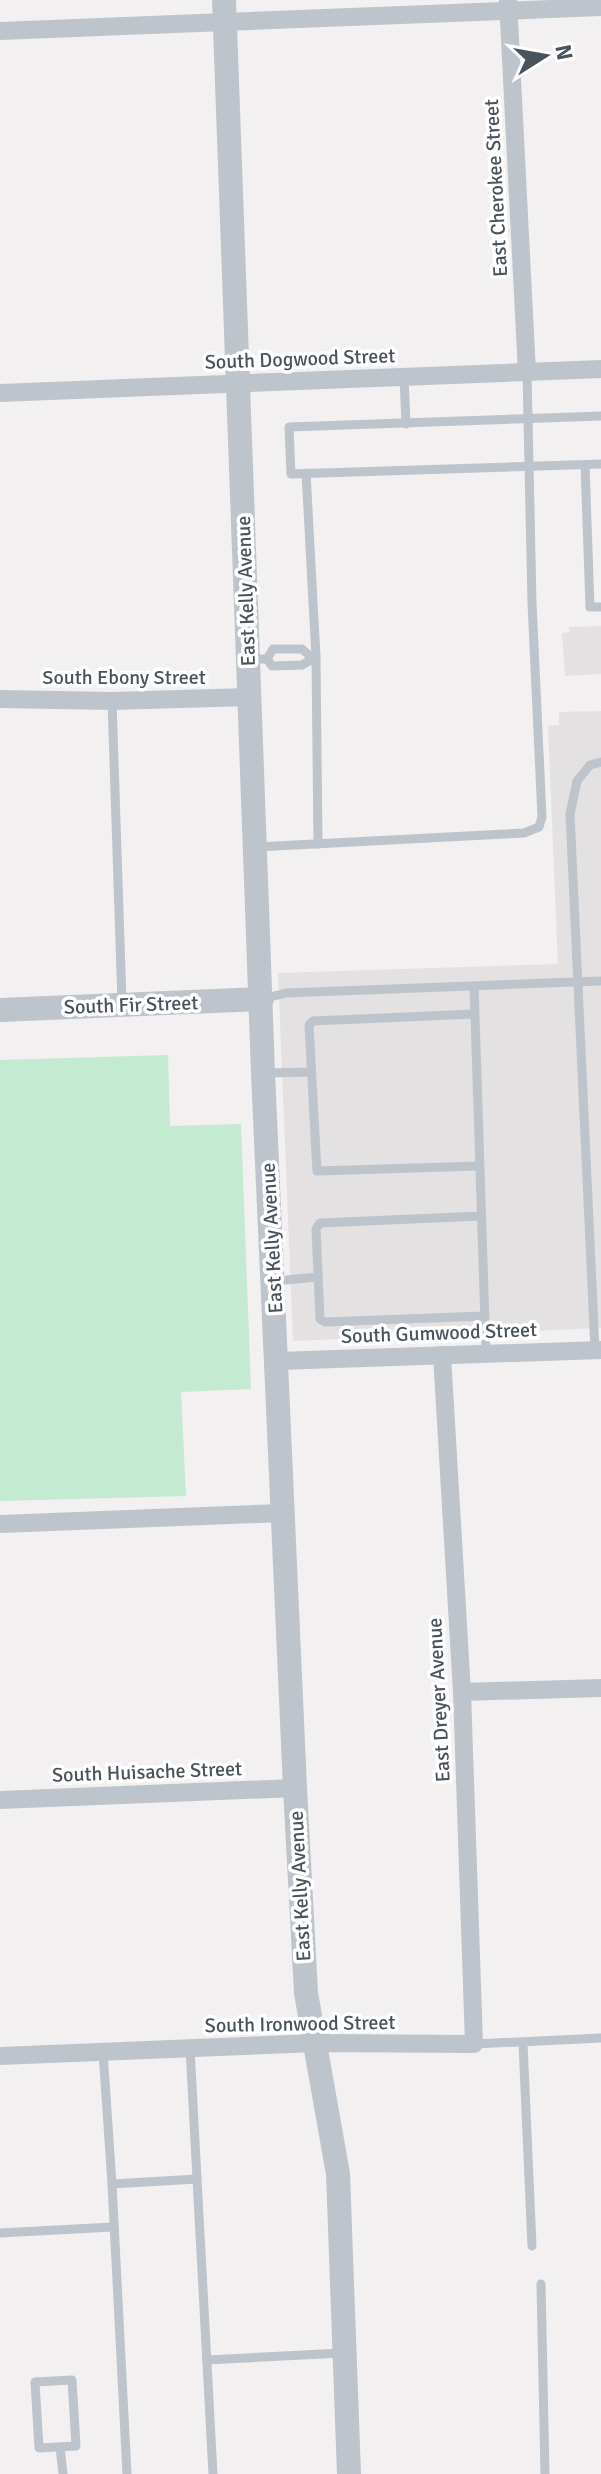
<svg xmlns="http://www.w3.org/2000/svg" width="601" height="2474" font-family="Signika,sans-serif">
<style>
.education{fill:#e3e1e1}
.pitch{fill:#c4ead2}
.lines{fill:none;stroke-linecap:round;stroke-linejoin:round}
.service{stroke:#bdc4cb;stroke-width:9}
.minor{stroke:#bdc4cb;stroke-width:18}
.tertiary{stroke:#bdc4cb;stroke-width:24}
.labels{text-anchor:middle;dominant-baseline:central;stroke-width:7;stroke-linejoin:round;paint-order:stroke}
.street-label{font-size:20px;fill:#4a535b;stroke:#fff}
</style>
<rect width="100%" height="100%" fill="#f2f0f0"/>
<g class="education">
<path d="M601,626v48l-36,2 -3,-43 7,-1v-5z"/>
<path d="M601,711v617l-308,13 -15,-368 280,-9 -10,-238 11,-1v-13z"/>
</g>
<path class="pitch" d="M168,1055l2,71 71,-2 10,265 -70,3 5,104 -186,5v-441z"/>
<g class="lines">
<g class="service">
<path d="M404,377l2,47"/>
<path d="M601,416l-312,11 2,47 310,-10"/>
<path d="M585,465l5,142h11"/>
<path d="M316,657l2,187"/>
<path d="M251,659h16l5,7 30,-1 14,-8 -10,-184"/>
<path d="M267,659l6,-10h29l9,8"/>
<path d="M112,701l10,301"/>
<path d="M257,847l267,-14 15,-6 3,-10 -10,-214 -5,-230"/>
<path d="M474,986l12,367"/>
<path d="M262,999l24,-6 315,-12"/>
<path d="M474,1014l-161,7 -4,4 8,146 162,-5"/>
<path d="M266,1073l45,-1"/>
<path d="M481,1216l-161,7 -4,6 4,90 5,3 160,-6"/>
<path d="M275,1281l43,-4"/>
<path d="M595,1350l-25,-536 7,-33 13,-16 11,-3"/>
<path d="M523,2043l9,203"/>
<path d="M474,2044l127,-6"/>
<path d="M190,2048l7,131"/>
<path d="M103,2052l9,132"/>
<path d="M0,2233l113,-6"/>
<path d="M541,2284l4,190"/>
<path d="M207,2360l135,-7"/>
<path d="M72,2380l4,66 -37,2 -4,-66z"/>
<path d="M60,2447l3,27"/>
<path d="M127,2474l-15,-290 85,-5 16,295"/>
</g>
<g class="minor">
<path d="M508,0l19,373"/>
<path d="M0,31l601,-24"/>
<path d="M0,393l601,-24"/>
<path d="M0,699l112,2 137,-4"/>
<path d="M278,1361l323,-11"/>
<path d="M0,1524l283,-11"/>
<path d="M462,1692l139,-4"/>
<path d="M0,1800l295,-12"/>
<path d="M0,2056l314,-13 160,1 -12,-352 -20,-337"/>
</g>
<g class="tertiary">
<path d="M224,0l39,1073 32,715 11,205 32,181 11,300"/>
<path d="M0,1010l262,-11"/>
</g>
</g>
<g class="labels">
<g class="street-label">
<text transform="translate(496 188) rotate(-93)">East Cherokee Street</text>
<text transform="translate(300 359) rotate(-2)">South Dogwood Street</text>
<text transform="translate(246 591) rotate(-92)">East Kelly Avenue</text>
<text x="124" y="677">South Ebony Street</text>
<text transform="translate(131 1005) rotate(-2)">South Fir Street</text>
<text transform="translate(272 1238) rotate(-93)">East Kelly Avenue</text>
<text transform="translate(439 1333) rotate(-2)">South Gumwood Street</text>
<text transform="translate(439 1700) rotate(-93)">East Dreyer Avenue</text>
<text transform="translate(147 1772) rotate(-2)">South Huisache Street</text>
<text transform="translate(300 1886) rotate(-93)">East Kelly Avenue</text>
<text transform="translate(300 2024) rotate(-1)">South Ironwood Street</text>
</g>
</g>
<g transform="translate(545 56) rotate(79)" stroke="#ffffff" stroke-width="6" paint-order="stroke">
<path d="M0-6L14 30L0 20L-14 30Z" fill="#4a535b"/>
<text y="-12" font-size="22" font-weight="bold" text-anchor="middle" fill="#4a535b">N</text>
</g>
</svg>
